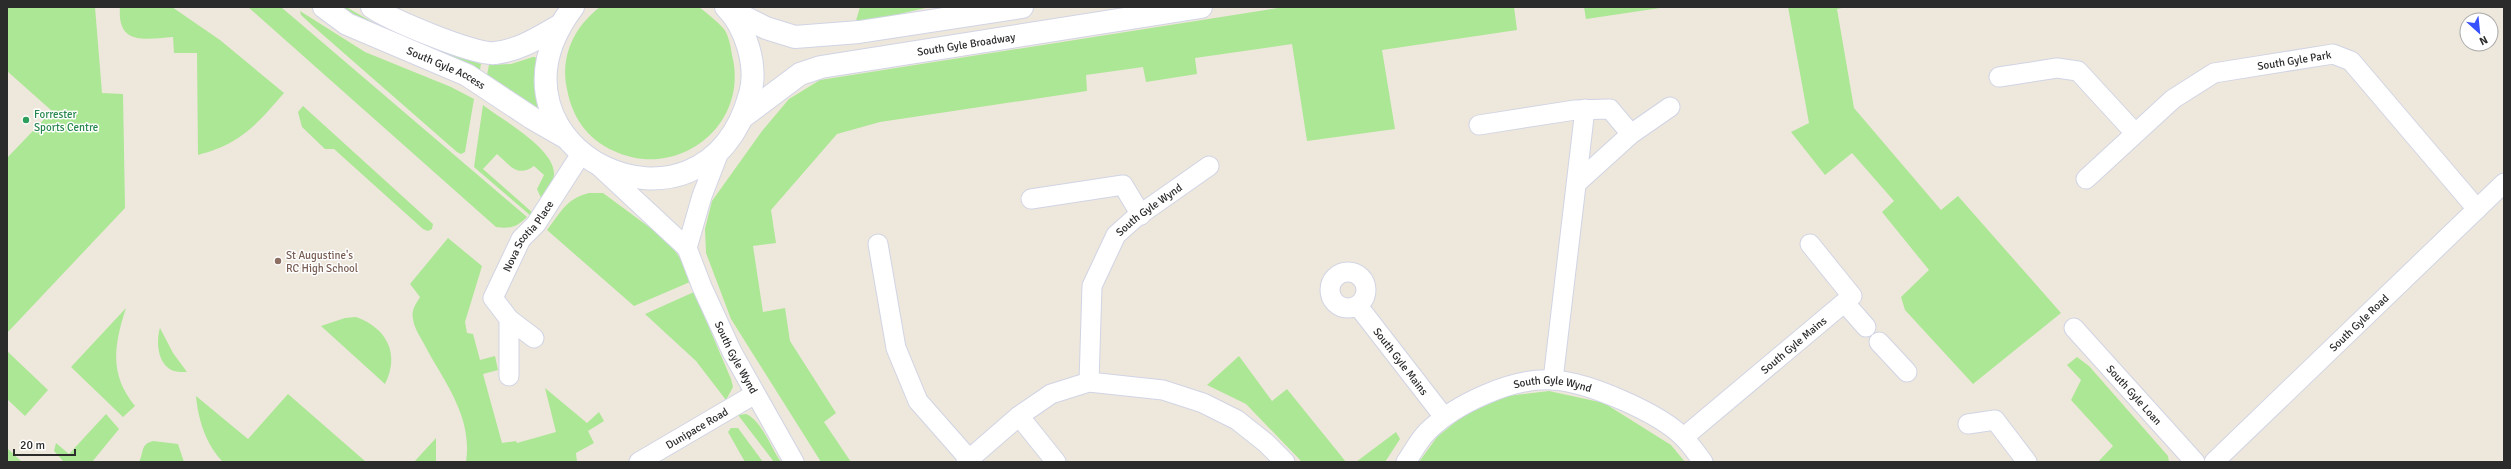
<svg xmlns="http://www.w3.org/2000/svg" width="2511" height="469" font-family="Signika,sans-serif">
<style>
.green{fill:#ace795}
.lines{fill:none;stroke-linecap:round;stroke-linejoin:round}
.street-casing{stroke:#d1d4e4;stroke-width:21}
.secondary-casing{stroke:#d1d4e4;stroke-width:24}
.street{stroke:#fff;stroke-width:19}
.secondary{stroke:#fff;stroke-width:22}
.leisure-dot{fill:#2e9e5b;stroke:#fff;stroke-width:1.5}
.education-dot{fill:#8d6e63;stroke:#fff;stroke-width:1.5}
.labels{text-anchor:middle;dominant-baseline:central;stroke-width:3;stroke-linejoin:round;paint-order:stroke}
.street-label{font-size:11px;fill:#2b2b2b;stroke:#fff}
.leisure-label{font-size:11px;fill:#27864d;stroke:#fff;text-anchor:start}
.education-label{font-size:11px;fill:#785e54;stroke:#fff;text-anchor:start}
</style>
<rect width="100%" height="100%" fill="#eee7dc"/>
<g class="green">
<path d="M7,7h88l7,86 21,1 2,114 -118,125v-175l45,-47 -45,-40z"/>
<path d="M120,7h52l48,33 64,53c-28,32 -43,51 -86,62l-1,-102h-23l-1,-16c-28,2 -56,9 -53,-30z"/>
<path d="M248,7h33l246,210c-10,10 -17,12 -31,10z"/>
<path d="M334,7h12l44,25 91,32 -2,11z"/>
<path d="M600,7h99c9,7 18,14 25,22 5,7 7,19 8,26 18,70 -54,126 -118,96 -27,-12 -42,-34 -47,-62 -7,-33 7,-62 33,-82z"/>
<path d="M860,7h70l-75,17z"/>
<path d="M1284,7h230l3,23 -135,20 13,79 -88,12 -15,-97 -97,14 2,16 -51,8 -3,-15 -57,8 1,16 -207,31 -43,12 -66,76 5,33 -23,3 10,66 22,-4 5,33 46,72 -12,9 27,40h-30l-90,-143 -25,-66 -1,-24 7,-28 50,-70 27,-32 31,-19z"/>
<path d="M1584,7h83l-81,12z"/>
<path d="M1788,7h59l-10,2 17,99 87,102 17,-14 103,117 -88,71 -68,-74 -4,-13 28,-27 -47,-58 12,-11 -42,-48 -27,22 -34,-43 18,-9z"/>
<path d="M300,11l65,41 86,35 23,12 -9,53 -4,2 -4,-2 -143,-125 -13,-12z"/>
<path d="M533,57h2l2,3 1,31 4,21 -56,-32 3,-15 22,-1z"/>
<path d="M483,105c19,15 73,44 71,70 -1,9 -8,17 -12,25l-5,-11 7,-14 -10,-9c-17,12 -24,-1 -37,-12l-14,15 50,44 -2,3 -57,-49z"/>
<path d="M303,106l130,118 -1,5 -4,2 -5,-2 -89,-80h-9l-23,-22 -4,-15z"/>
<path d="M589,193h14l65,48 16,23 6,18 -56,24 -87,-76c14,-18 19,-31 42,-37z"/>
<path d="M448,238l34,28 -17,56 2,11 6,1 7,26 15,-4 3,14 -15,4 19,69 14,-2 1,2 39,-11 -11,-44 42,35 12,-11 5,9 -16,10 6,12 -18,10 1,9h-111c7,-46 -22,-80 -42,-118 -4,-8 -10,-16 -11,-25 -2,-9 3,-15 7,-22l-10,-13z"/>
<path d="M694,292l37,87 2,8 -7,13 -30,-39 -51,-47z"/>
<path d="M126,308c-12,37 -17,66 9,98l-12,11 -52,-50z"/>
<path d="M356,317c31,11 44,37 29,67l-64,-58 24,-8z"/>
<path d="M160,328l13,25 14,19c-4,0 -9,0 -13,-1 -17,-6 -18,-30 -14,-43z"/>
<path d="M7,351l41,39 -23,26 -18,-17z"/>
<path d="M1239,356l33,45 15,-12 59,73h-44l-56,-58 -39,-19z"/>
<path d="M2077,357l12,9 79,90 1,6h-71l15,-16 -42,-46 10,-20 -14,-15z"/>
<path d="M1549,391l55,12 67,42 14,17h-266l18,-25 27,-22 43,-19z"/>
<path d="M288,394l78,68h-143c-17,-17 -25,-43 -27,-66l52,43z"/>
<path d="M106,414l13,15 -27,33h-28l-10,-11 2,-8 13,11z"/>
<path d="M746,414c16,7 25,34 35,48h-7l-36,-47z"/>
<path d="M731,428h7l25,34h-18l-17,-30z"/>
<path d="M1396,432l4,7 -15,23h-29z"/>
<path d="M436,438v24h-22z"/>
<path d="M153,441l25,3 6,18h-45c5,-9 1,-18 14,-21z"/>
<path d="M7,448l15,14h-15z"/>
</g>
<g class="lines">
<defs>
<g id="street">
<path d="M1999,77l58,-9 21,3 57,62"/>
<path d="M1479,125l96,-15 35,-1 21,25 39,-27"/>
<path id="s1" d="M600,167l87,81 15,39 30,65 62,110"/>
<path id="s2" d="M2086,179l87,-80 41,-26 119,-19 18,7 126,148"/>
<path d="M1578,182l53,-48"/>
<path d="M1031,199l92,-14 18,30"/>
<path d="M878,244l18,104 22,53 51,58"/>
<path d="M687,248l15,-52 17,-44"/>
<circle cx="1348" cy="290" r="18"/>
<path d="M1845,303l21,24"/>
<path id="s3" d="M1358,306l86,111"/>
<path d="M509,319l25,19"/>
<path id="s4" d="M2074,328l121,134"/>
<path d="M1879,342l28,30"/>
<path id="s5" d="M509,376v-57l-16,-21 28,-59 15,-15 45,-70"/>
<path d="M1553,380l32,-271"/>
<path id="s6" d="M1089,382l3,-96 24,-51 19,-17 74,-52"/>
<path d="M1019,416l37,46"/>
<path d="M1968,424l27,-4 32,42"/>
<path id="s7" d="M1684,437l168,-141 -42,-52"/>
<path id="s8" d="M639,462l116,-68"/>
<path d="M966,462l53,-46 32,-22 38,-12 74,8 40,13 34,17 29,23 19,19"/>
<path id="s9" d="M1406,462c7,-10 13,-22 21,-30 28,-28 86,-55 126,-52 35,2 107,33 131,58 7,7 13,16 19,24"/>
<path id="s10" d="M2214,462l290,-279"/>
</g>
<g id="secondary">
<path id="s11" d="M324,7l23,17 120,51 65,43 33,19"/>
<path d="M372,7c17,12 104,49 123,46 25,-3 43,-15 64,-27"/>
<path d="M573,7c-107,142 131,256 177,87 8,-27 -4,-67 -24,-87"/>
<path d="M728,9l38,19 29,9 64,-5 163,-25"/>
<path id="s12" d="M744,116l56,-42 21,-7 380,-60"/>
</g>
</defs>
<use href="#street" class="street-casing"/>
<use href="#secondary" class="secondary-casing"/>
<use href="#street" class="street"/>
<use href="#secondary" class="secondary"/>
</g>
<circle class="leisure-dot" cx="26" cy="120" r="4"/>
<circle class="education-dot" cx="278" cy="261" r="4"/>
<g class="labels">
<g class="street-label">
<text stroke="none"><textPath href="#s12" startOffset="239">South Gyle Broadway</textPath></text>
<text stroke="none"><textPath href="#s2" startOffset="248">South Gyle Park</textPath></text>
<text stroke="none"><textPath href="#s11" startOffset="137">South Gyle Access</textPath></text>
<text stroke="none"><textPath href="#s6" startOffset="194">South Gyle Wynd</textPath></text>
<text stroke="none"><textPath href="#s5" startOffset="155">Nova Scotia Place</textPath></text>
<text stroke="none"><textPath href="#s10" startOffset="201">South Gyle Road</textPath></text>
<text stroke="none"><textPath href="#s7" startOffset="143">South Gyle Mains</textPath></text>
<text stroke="none"><textPath href="#s1" startOffset="239">South Gyle Wynd</textPath></text>
<text stroke="none"><textPath href="#s3" startOffset="70">South Gyle Mains</textPath></text>
<text stroke="none"><textPath href="#s9" startOffset="176">South Gyle Wynd</textPath></text>
<text stroke="none"><textPath href="#s4" startOffset="90">South Gyle Loan</textPath></text>
<text stroke="none"><textPath href="#s8" startOffset="67">Dunipace Road</textPath></text>
</g>
<g class="leisure-label">
<text x="34" y="114">Forrester<tspan x="34" dy="13">Sports Centre</tspan></text>
</g>
<g class="education-label">
<text x="286" y="255">St Augustine's<tspan x="286" dy="13">RC High School</tspan></text>
</g>
</g>
<rect width="2511" height="469" fill="none" stroke="#2b2b2b" stroke-width="16"/>
<g transform="translate(2479 32) rotate(153)"><circle r="19" fill="#ffffff" stroke="#aaaaaa"/>
<path d="M0-3L7 15L0 10L-7 15Z" fill="#3851ff"/>
<text y="-6" font-size="11" font-weight="bold" text-anchor="middle" fill="#2b2b2b">N</text>
</g>
<path d="M14 449v6h61v-6" fill="none" stroke="#2b2b2b" stroke-width="2"/>
<text x="20" y="449" font-size="12" fill="#2b2b2b" stroke="#ffffff" stroke-width="3" paint-order="stroke">20 m</text>
</svg>
